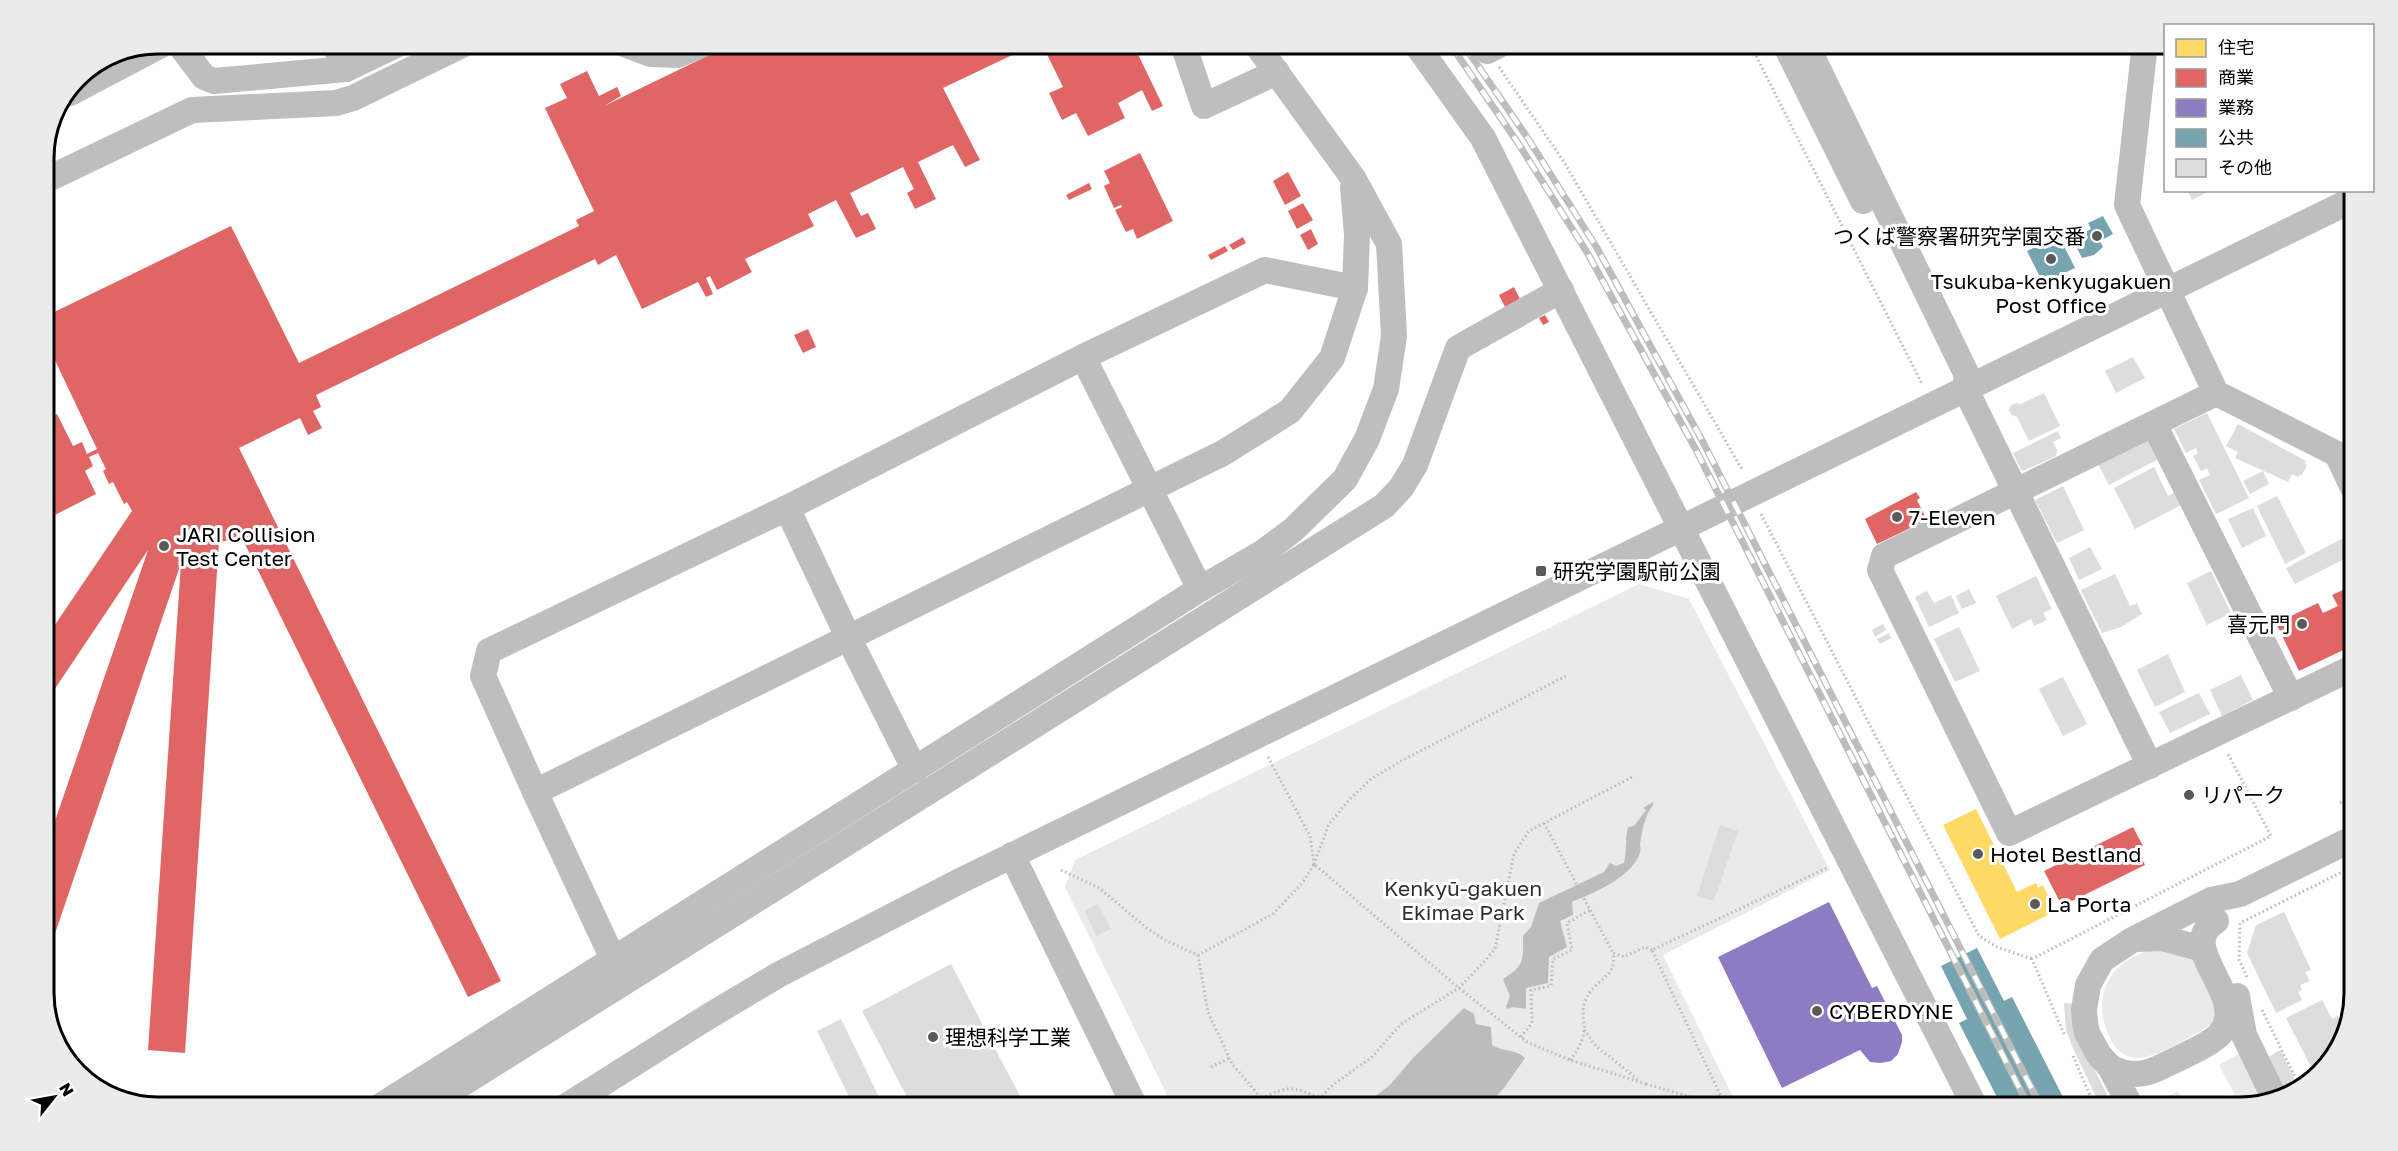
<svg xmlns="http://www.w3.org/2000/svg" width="2398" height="1151" font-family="'Golos Text','Noto Sans JP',sans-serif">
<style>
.green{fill:#eaeaea}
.water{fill:#bcbcbc}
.homes{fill:#ffd966}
.shops{fill:#e06666}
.offices{fill:#8e7cc3}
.public{fill:#76a5af}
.building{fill:#ddd}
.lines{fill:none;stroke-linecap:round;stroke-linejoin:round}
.path{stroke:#b8b8b8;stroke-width:3;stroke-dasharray:1.5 3;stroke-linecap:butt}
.minor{stroke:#bebebe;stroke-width:26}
.rail-casing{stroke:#bdbdbd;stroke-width:7}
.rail{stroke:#fff;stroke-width:4.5;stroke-dasharray:14;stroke-linecap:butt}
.poi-dot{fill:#595959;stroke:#fff;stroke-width:2}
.labels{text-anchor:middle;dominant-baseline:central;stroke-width:6;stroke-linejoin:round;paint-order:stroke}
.poi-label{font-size:21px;fill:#000;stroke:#fff;text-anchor:start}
.park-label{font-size:21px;fill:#303030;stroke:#fff}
.rim{fill:none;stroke:#000;stroke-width:3}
</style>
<rect width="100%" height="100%" fill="#fff"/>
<g class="green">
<path d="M1639,584l50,15 141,271 -167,85 75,152h-565l-108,-220 10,-27z"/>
<path d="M2158,949l32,4 31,46 -10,25c-14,10 -59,36 -75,34 -11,-1 -20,-8 -25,-18 -23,-43 0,-84 47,-91z"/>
<path d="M2244,1051l23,48 -26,8 -22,-42z"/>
<path d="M2178,1091l9,16h-45l20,-7z"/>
</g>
<g class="water">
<path d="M1653,802v3c-8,10 -11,25 -13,39 0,3 1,6 0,9 -9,25 -45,39 -68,49l1,13 -13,6 7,26 -18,10 -1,26 -22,5v21l-14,-2 -4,2 -2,-2 4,-11 -7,-17c22,-14 20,-18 20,-43l8,-9 8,-24 65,-31 6,-9 6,3 8,-3c3,-13 1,-24 4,-36l6,-1 12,-16 -3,-2z"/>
<path d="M1464,1008l10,6 2,10 15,3 1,18c11,7 25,4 33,13l-21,30 -18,19h-125l29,-22 23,-27z"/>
</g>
<path class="homes" d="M1976,809l41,83 19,-9 2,5 5,-3 6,13 -4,2 7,13 -52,26 -57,-114z"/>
<g class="shops">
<path d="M732,44h303l-92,44 37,72 -15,7 -12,-22 -35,17 18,37 -21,10 -8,-16 7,-4 -11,-22 -53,26 11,23 7,-3 8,16 -20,9 -20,-38 -28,14 6,12 -69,33 7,13 -35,18 -7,-14 -4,2 7,16 -7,3 -8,-15 -56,27 -26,-54 -18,10 -3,-6 -279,136 5,12 -8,4 9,17 -14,7 -8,-17 -61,30 262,533 -33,16 -226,-459 -23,4 -34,511 -37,-3 33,-487 -137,403v-113l104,-303 -104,155v-64l88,-130 -5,-9 -3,2 -11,-22 -4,2 -6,-13 3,-2 -8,-16 -9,4 4,9 -8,5 11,23 -49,25 -3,-6v-92l13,-7 16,32 9,-4 5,12 10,-5 -53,-112v-20l187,-91 68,137 280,-137 -3,-6 18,-9 -49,-103 22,-10 -7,-14 27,-13 12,25 18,-9 4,9 -17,10z"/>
<path d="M1042,44h91l30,62 -11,5 -10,-21 -24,13 7,15 -37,18 -12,-23 -14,7 -13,-27 14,-6z"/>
<path d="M1140,153l33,68 -36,18 -4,-10 -7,3 -11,-22 7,-3 -1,-2 -7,3 -10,-22 6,-3 -6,-12z"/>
<path d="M1288,172l13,24 -16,9 -12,-24z"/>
<path d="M1089,183l3,6 -23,11 -3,-5z"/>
<path d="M1303,203l10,17 -16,9 -9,-18z"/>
<path d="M1311,229l7,15 -10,6 -8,-15z"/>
<path d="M1243,237l3,6 -13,7 -4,-5z"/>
<path d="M1225,246l3,5 -17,9 -3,-5z"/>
<path d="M1514,287l6,12 -15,8 -6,-12z"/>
<path d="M1545,315l4,7 -6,3 -4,-7z"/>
<path d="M808,329l8,18 -13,6 -9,-18z"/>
<path d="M1916,492l4,6 -3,2 10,20 -50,24 -12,-25z"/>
<path d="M2354,585v60l-55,26 -23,-48 42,-20 5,10 15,-7 -6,-11z"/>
<path d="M2133,827l10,19 -6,3 8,16 -83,41 -18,-35z"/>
</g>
<path class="offices" d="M1829,902l43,86 5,-2 25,49v7l-4,12 -7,7 -10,2 -11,-1 -10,-12 -78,38 -64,-131z"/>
<g class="public">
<path d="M2103,216l10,18 -13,7 3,6 -9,8 -12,3 -8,-16 11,-5 -2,-4 8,-4 -3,-6z"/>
<path d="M2059,236l16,32 -32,15 -16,-32z"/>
<path d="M1977,948l27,53 8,-4 56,110h-66l-43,-84 8,-4 -26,-53z"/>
</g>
<g class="building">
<path d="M2187,190h24l-19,10z"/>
<path d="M2133,357l12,21 -29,15 -11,-22z"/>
<path d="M2044,393l16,33 -31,15 -12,-24 -5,-2 -3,-5 2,-5 5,-2 5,1z"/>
<path d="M2207,413l42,85 -33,16 -17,-34 11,-5 -3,-7 -6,3 -8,-15 5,-3 -2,-5 -10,5 -12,-24z"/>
<path d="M2238,424l68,37 -1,3 2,1 -5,10h-2l-2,2 -6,-3 -4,8 -53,-24 3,-6 -12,-6z"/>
<path d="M2058,431l3,7 -8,4 4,8 -1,6 -33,15 -2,-1 -8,-17z"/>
<path d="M2153,434l11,22 -55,29 -11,-21z"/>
<path d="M2154,467l14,29 8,-4 7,12 -48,25 -21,-41z"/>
<path d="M2263,471l6,13 -19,10 -7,-13z"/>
<path d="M2063,486l21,44 -27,13 -22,-43z"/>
<path d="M2277,496l29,57 -21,11 -28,-58z"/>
<path d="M2253,508l13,28 -24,12 -14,-29z"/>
<path d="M2353,533l1,21 -59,30 -9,-16z"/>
<path d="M2090,547l12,22 -23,11 -10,-22z"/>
<path d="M2211,571l20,42 -24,12 -20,-42z"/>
<path d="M2115,574l15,32 7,-3 5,11 -21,13 -19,6 -21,-43z"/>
<path d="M2036,576l16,33 -9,4 4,7 -13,6 -3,-7 -19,10 -16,-33z"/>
<path d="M1969,589l7,14 -14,6 -6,-13z"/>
<path d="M1927,591l7,12 17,-8 8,18 -30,14 -14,-30z"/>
<path d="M1883,624l3,6 -11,7 -3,-7z"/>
<path d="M1959,627l21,44 -25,11 -21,-43z"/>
<path d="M1889,633l2,5 -11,6 -3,-5z"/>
<path d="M2168,654l17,38 -30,15 -18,-37z"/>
<path d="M2241,675l12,25 -31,16 -12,-26z"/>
<path d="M2063,677l24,47 -24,12 -24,-47z"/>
<path d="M2199,693l11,21 -40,19 -11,-21z"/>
<path d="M1720,825l18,6 -24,70 -17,-5z"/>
<path d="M1098,904l13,25 -15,7 -11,-25z"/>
<path d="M2284,912l27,58 -6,2 5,9 -10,4 2,5 -4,2 4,8 -26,13 -29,-60 9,-28z"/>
<path d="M951,964l52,100 23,43h-139l20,-10 -45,-86z"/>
<path d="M2322,1000l10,19 6,-3 7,15 -7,3 5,9 -17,19 -14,7 -26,-51z"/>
<path d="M2064,1003l11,1 7,40 31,63h-12l-29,-61 -6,-16z"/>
<path d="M841,1019l43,88h-30l-37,-76z"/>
<path d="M2278,1051h3l18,38 -14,5 -18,-36z"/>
</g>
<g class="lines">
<g class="path">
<path d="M1750,44l172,340"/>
<path d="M1499,67l65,95 179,309"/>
<path d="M1761,514l218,422 18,11 35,12"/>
<path d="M1268,757l42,79 4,28 15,-40 21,-25 21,-20 30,-18 165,-85"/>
<path d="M2340,803l14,-7"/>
<path d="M1544,823l69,130"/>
<path d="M1061,870l38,18 49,41 19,12 31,14 75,-41 30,-32 11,-18 145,124 68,54 43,18 76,24"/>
<path d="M1198,955l10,57 24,52 37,43"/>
<path d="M2247,977l-8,-17 1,-37 114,-57"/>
<path d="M2262,1010l39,79"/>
<path d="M1584,1030l12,16 44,35"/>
<path d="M2064,1034l-32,-75 239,-123 -44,-84"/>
<path d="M1521,1037l11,-14 -1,-33 20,-4 2,-27 19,-9 -5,-27 23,-13"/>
<path d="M2073,1056l22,51"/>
<path d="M1570,1060c7,-8 13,-18 14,-30 1,-9 -3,-18 1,-28 8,-24 33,-23 28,-49l11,4 21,-10 7,3"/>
<path d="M1211,1067l19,-9"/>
<path d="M1646,1084l80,23"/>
<path d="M1262,1099c24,-14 33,-13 58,0"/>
<path d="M1314,1107l16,-20 41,-29 30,-34 58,-36 24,-25 12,-14 19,-95 15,-23 105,-55"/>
<path d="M1726,1107l-74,-157 177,-83"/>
</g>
<g class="minor">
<path d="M179,44l25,33 10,4 132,-12"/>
<path d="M334,44l12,25 52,-25"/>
<path d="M624,44l27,10 26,1 26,-11"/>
<path d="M1183,44l21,62 73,-34"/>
<path d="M1416,44l67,94 492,969"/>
<path d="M1785,44l78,157"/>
<path d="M1806,44l161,331 -2,13 185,378"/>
<path d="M2140,44l4,8 -17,153 89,188 121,61 17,36"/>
<path d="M1487,51l14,-7"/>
<path d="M70,93l93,-49"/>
<path d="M44,181l148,-71 144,-7 17,-5 111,-54"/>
<path d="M1083,357l182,-87 90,18"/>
<path d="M2216,393l-332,163 -4,14 129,263 345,-166"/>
<path d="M2154,424l137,274"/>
<path d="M787,508l62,131 66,131"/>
<path d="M535,792l-52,-116 6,-25 298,-143 296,-151 117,232"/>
<path d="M1012,855l123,252"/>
<path d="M2138,939l24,-1 41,11"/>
<path d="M613,959l-78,-167 688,-339 67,-42 42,-53 23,-70 2,-53 -4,-48"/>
<path d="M2237,996l7,39 30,62"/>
<path d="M2110,1067c19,10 34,9 53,-1 15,-8 46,-20 57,-32 31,-38 -47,-86 -4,-113"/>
<path d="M379,1107l821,-518 62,-36 31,-23 52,-51 22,-40 19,-50 8,-53 -5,-92 -36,-66 -97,-134"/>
<path d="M425,1107l959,-601 17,-18 14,-23 43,-117 103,-58"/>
<path d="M565,1107l141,-89 72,-43 184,-95 1392,-681"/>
<path d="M2131,1107l-21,-40 -11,-12 -12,-22 -2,-11 -1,-12 4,-25 14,-25 30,-20 79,-40 29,-6 114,-56"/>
</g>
<defs>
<g id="rail">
<path d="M1450,44l68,99 70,111 107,194 334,659"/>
<path d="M1463,44l64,93 70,111 107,196 337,663"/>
</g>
</defs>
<use href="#rail" class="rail-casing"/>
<use href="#rail" class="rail"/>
</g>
<g class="poi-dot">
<circle cx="2097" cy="236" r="6"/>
<circle cx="2051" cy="259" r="6"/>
<circle cx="1897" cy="517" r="6"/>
<circle cx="164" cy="546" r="6"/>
<rect x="1535" y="565" width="12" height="12" rx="3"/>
<circle cx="2302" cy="624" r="6"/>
<circle cx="2189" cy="795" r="6"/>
<circle cx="1978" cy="854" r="6"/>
<circle cx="2035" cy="904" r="6"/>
<circle cx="1817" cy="1011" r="6"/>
<circle cx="933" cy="1037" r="6"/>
</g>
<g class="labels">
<g class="poi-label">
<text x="2085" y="236" text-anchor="end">つくば警察署研究学園交番</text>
<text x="2051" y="281" text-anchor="middle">Tsukuba-kenkyugakuen<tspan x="2051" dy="24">Post Office</tspan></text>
<text x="1909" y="517">7-Eleven</text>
<text x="176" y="534">JARI Collision<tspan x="176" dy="24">Test Center</tspan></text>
<text x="1553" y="571">研究学園駅前公園</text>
<text x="2290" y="624" text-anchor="end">喜元門</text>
<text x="2201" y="795">リパーク</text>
<text x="1990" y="854">Hotel Bestland</text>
<text x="2047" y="904">La Porta</text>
<text x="1829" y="1011">CYBERDYNE</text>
<text x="945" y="1037">理想科学工業</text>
</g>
<g class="park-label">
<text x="1463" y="888">Kenkyū-gakuen<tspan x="1463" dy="24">Ekimae Park</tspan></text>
</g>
</g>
<path d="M0 0H2398V1151H0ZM158 54H2240A104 104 0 0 1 2344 158V993A104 104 0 0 1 2240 1097H158A104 104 0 0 1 54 993V158A104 104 0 0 1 158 54Z" fill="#ebebeb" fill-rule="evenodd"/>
<path class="rim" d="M158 54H2240A104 104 0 0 1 2344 158V993A104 104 0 0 1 2240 1097H158A104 104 0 0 1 54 993V158A104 104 0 0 1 158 54Z"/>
<rect x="2164" y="24" width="210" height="168" fill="#ffffff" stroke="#999999" stroke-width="1.5"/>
<rect x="2176" y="39" width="30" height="18" fill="#ffd966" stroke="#999999" stroke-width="1.5"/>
<text x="2218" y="54" font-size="18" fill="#000000">住宅</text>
<rect x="2176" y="69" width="30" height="18" fill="#e06666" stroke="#999999" stroke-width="1.5"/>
<text x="2218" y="84" font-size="18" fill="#000000">商業</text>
<rect x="2176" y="99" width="30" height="18" fill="#8e7cc3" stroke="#999999" stroke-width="1.5"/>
<text x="2218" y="114" font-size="18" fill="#000000">業務</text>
<rect x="2176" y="129" width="30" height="18" fill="#76a5af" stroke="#999999" stroke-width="1.5"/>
<text x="2218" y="144" font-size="18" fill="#000000">公共</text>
<rect x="2176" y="159" width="30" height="18" fill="#dddddd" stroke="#999999" stroke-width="1.5"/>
<text x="2218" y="174" font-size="18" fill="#000000">その他</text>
<g transform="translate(54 1097) rotate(59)" stroke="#ffffff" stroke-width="4.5" paint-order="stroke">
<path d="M0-4.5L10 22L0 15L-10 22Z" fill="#000000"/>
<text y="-9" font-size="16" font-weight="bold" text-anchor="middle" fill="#000000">N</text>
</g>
</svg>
